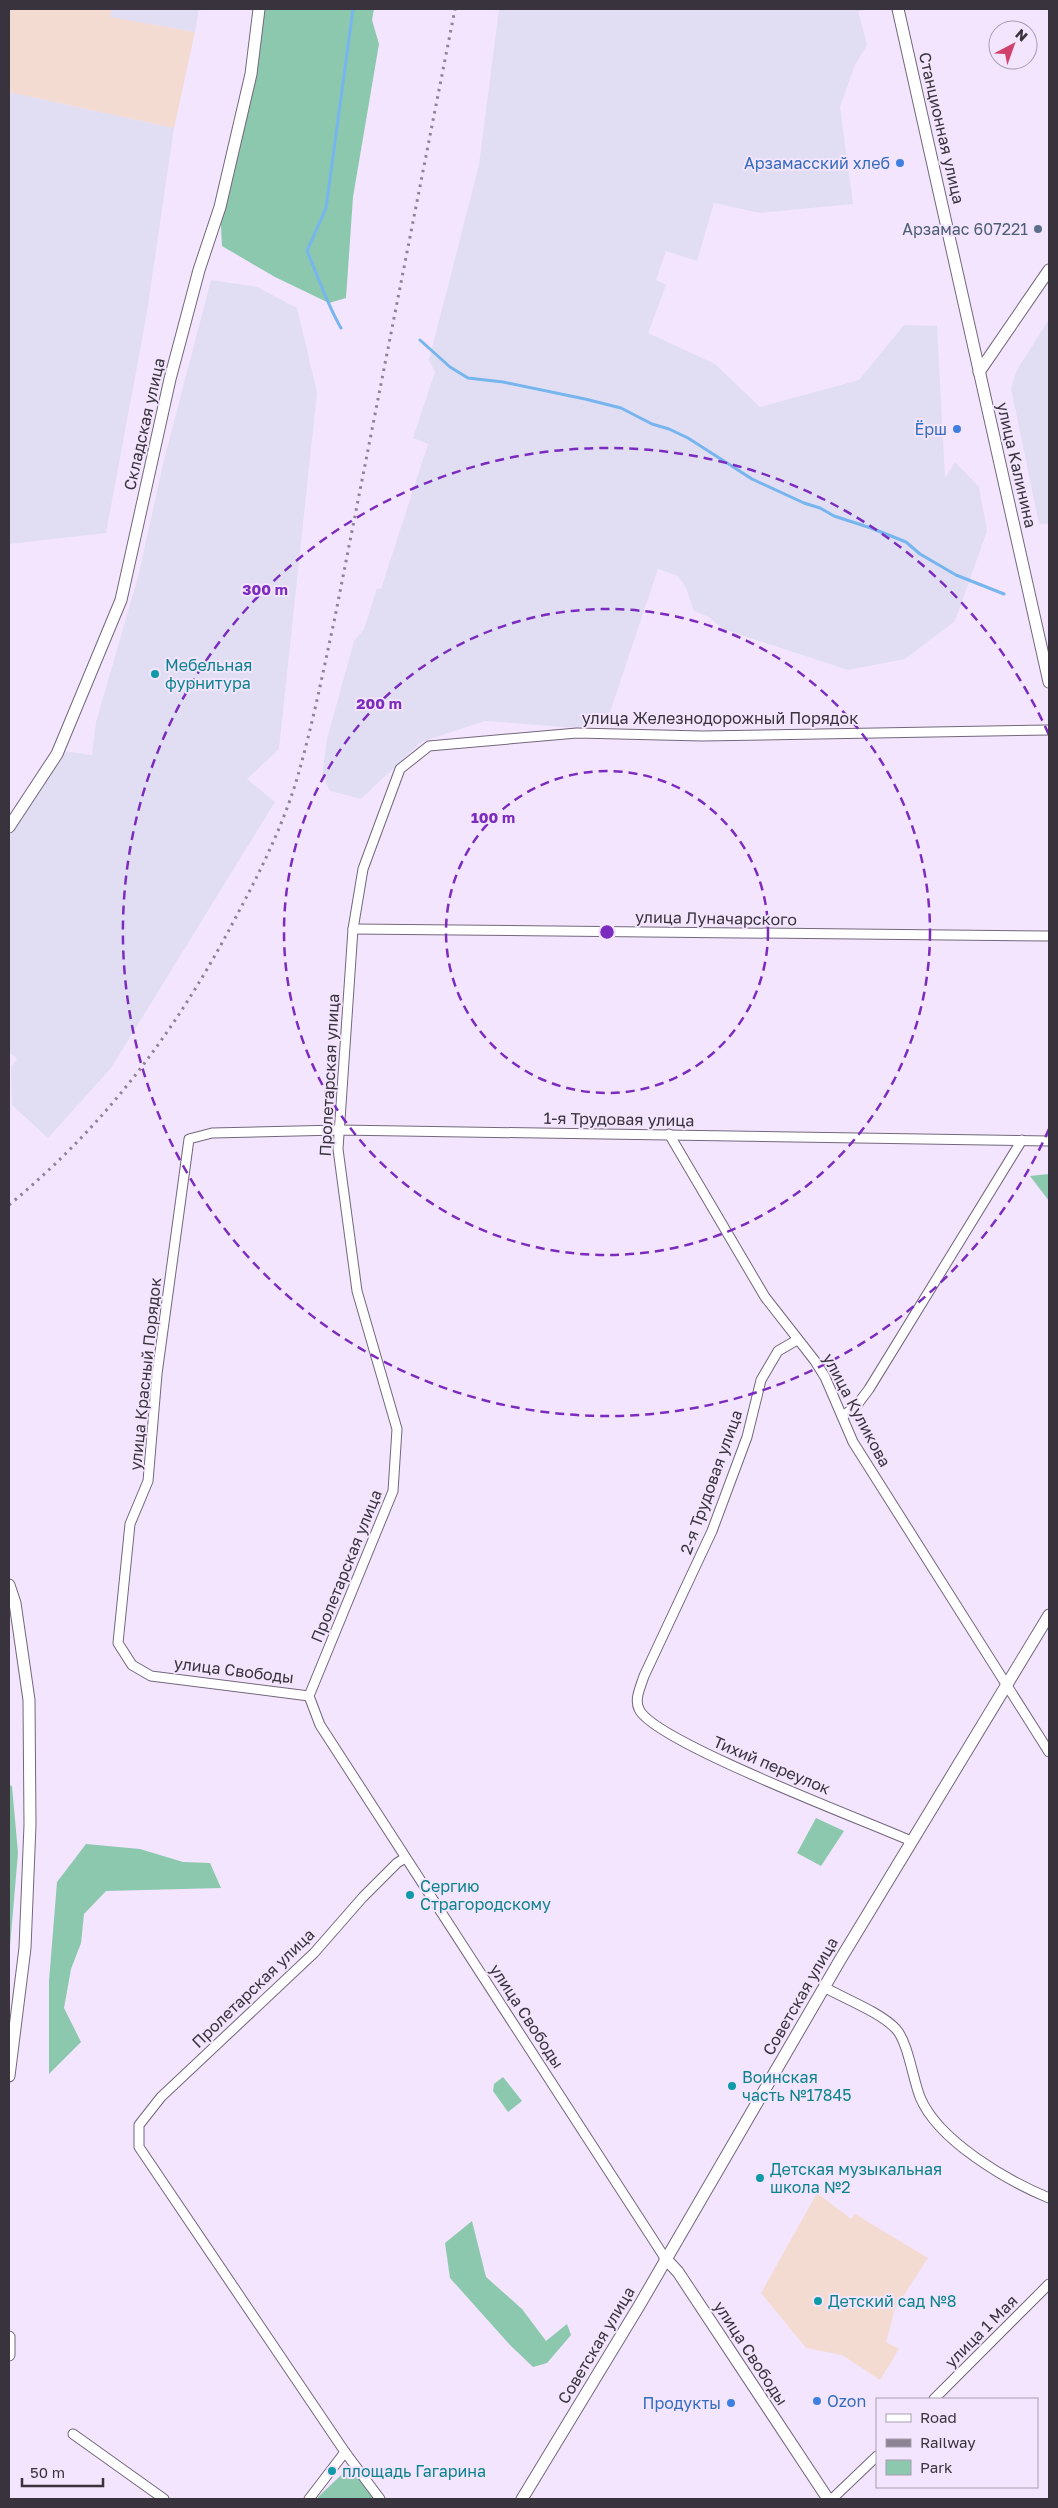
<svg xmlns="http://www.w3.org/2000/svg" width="1058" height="2508" font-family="'Golos Text',sans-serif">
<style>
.industrial{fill:#e1def4}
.education{fill:#f4dbd2}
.green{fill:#8cc8ad}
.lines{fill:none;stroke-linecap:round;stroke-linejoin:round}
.stream{stroke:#77b5ee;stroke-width:3}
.street-casing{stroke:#73677c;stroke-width:11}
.secondary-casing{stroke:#73677c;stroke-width:13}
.street{stroke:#fff;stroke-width:9}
.secondary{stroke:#fff;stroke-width:11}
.rail{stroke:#8c8393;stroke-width:3;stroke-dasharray:2.5 5;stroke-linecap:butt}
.ring{fill:none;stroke:#7b2cbf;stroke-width:2.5;stroke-dasharray:9 6}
.shop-dot{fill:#3f7fe0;stroke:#f3e5fd;stroke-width:2}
.service-dot{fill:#5c6f8a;stroke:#f3e5fd;stroke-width:2}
.culture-dot{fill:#0f9aa8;stroke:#f3e5fd;stroke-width:2}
.labels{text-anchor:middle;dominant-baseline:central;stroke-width:4;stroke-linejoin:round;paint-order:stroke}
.street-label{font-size:16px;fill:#38333c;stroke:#f3e5fd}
.shop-label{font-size:16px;fill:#366cbe;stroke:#f3e5fd;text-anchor:end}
.service-label{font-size:16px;fill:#4e5e75;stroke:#f3e5fd;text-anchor:end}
.culture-label{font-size:16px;fill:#0d838f;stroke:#f3e5fd;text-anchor:start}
.centre{fill:#7b2cbf;stroke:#f3e5fd;stroke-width:2.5}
.ring-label{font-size:15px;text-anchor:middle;font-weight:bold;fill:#7b2cbf;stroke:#f3e5fd;stroke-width:4;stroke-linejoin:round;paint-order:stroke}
</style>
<rect width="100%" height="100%" fill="#f3e5fd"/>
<g class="industrial">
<path d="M111,9h88l-4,23 -86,-15z"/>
<path d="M499,9h370l-11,2 9,34 -12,20 -15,42 13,97 -93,9 -46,-10 -17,58 -31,-10 -10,29 10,5 -18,48 67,31 45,43 99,-27 45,-55 33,1 8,152 10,-16 24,25 8,44 -32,90 -50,38 -57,11 -125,-41 -14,-12 -15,-6 -8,-23 -8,-12 -20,-7 -48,143 -31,16 -94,-7 -64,21 -60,57 -31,-8 -8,-16 5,-36 27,-98 10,-12 13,-41 4,1 47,-145 -15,-6 22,-66 -6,-12 50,-195z"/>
<path d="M9,92l165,36 -28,190 -40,215 -97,11z"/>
<path d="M211,280l46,7 40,21 20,84 -38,357 -32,30 28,23 -164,266 -63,70 -36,-33 -1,-38 6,-8 -8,-7v-219l22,-29 32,-53 29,4 4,-33 42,-145 26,-117z"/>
<path d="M1049,319v205h-10l-28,-136 6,-18z"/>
</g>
<g class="education">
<path d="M9,9h102l-1,8 85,15 -21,96 -165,-36z"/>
<path d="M817,2193l34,26 4,-5 73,44 -33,51 -9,33 13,7 -19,31 -38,-25 -36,-7 -45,-55z"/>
</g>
<g class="green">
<path d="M260,9h114l-2,11 7,24 -26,153 -7,101 -17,5 -54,-26 -53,-31 -2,-39z"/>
<path d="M1049,1174v27l-19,-25z"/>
<path d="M9,1785l3,1 6,67 -9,105z"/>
<path d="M816,1818l28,13 -23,35 -24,-13z"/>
<path d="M86,1844l54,5 43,13 27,1 11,25 -115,3 -22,23 -3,29 -10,26 -7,39 17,34 -32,32v-93l8,-99z"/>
<path d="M503,2077l19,24 -14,11 -15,-21 1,-7z"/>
<path d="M472,2221l14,56 36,32 24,32 21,-17 4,11 -24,28 -14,4 -23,-22 -60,-67 -5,-35z"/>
<path d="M357,2460l27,39h-65l-1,-2z"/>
</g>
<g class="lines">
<g class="stream">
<path d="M341,328c-14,-24 -23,-52 -34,-77l19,-43 27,-199"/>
<path d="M420,340l30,27 18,11 35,4 82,17 36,9 31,16 17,5 19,9 64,41 52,24 16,5 14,8 37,12 35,14 14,12 36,21 48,19"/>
</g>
<defs>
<g id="street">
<path d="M353,929l696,7"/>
<path d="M669,1134l96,163 50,64 10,16 28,65 196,310"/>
<path d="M797,1340l-19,11 -17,29 -14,57 -35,94 -68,145c-3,10 -10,23 -5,33 13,32 230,113 272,132"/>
<path d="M843,1416l14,-11 12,-16 153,-249"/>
<path d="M309,1696l84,-205 4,-62 -40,-138 -19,-142 15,-220 10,-60 37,-100 29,-23 148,-13 125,3 347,-6"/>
<path d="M309,1696l-158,-20 -19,-11 -14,-22 12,-119 18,-43 9,-107 32,-235 23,-6 127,-3 710,11"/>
<path d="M309,1696l11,29 345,533"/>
<path d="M824,1987c21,12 56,25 72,42 12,13 17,51 24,68 18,44 88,84 129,101"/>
<path d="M934,2399l115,-115"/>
<path d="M73,2434l91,65"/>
<path d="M309,2499l36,-47"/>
<path d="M380,2499l-35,-47 -206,-305v-22l22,-28 153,-144 49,-56 34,-34 8,-5"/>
<path d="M832,2499l45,-43"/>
</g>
<g id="secondary">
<path d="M898,9l151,673"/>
<path d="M979,372l70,-102"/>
<path d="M9,827l48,-73 64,-154 49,-221 29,-109 21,-63 31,-133 8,-65"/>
<path d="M9,1585l6,18 14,97 1,125 -5,123 -16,128"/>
<path d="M665,2258l13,14 150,227"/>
<path d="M9,2337v18"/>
<path d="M522,2499l117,-193 201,-346 209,-345"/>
</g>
</defs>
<use href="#street" class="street-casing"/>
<use href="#secondary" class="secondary-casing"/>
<use href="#street" class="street"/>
<use href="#secondary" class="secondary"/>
<path class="rail" d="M9,1205c99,-82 170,-178 229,-292 22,-41 44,-86 58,-131 16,-54 27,-110 39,-165l120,-608"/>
</g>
<g class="ring">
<circle cx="607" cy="932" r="161"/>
<circle cx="607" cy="932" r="323"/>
<path d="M1049 1129A484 484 0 1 1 1049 735"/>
</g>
<g class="shop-dot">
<circle cx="900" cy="163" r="5"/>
<circle cx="957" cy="429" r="5"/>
<circle cx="817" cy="2401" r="5"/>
<circle cx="731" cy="2403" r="5"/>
</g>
<circle class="service-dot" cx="1038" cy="229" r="5"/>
<g class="culture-dot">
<circle cx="155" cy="674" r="5"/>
<circle cx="410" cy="1895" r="5"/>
<circle cx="732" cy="2086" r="5"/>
<circle cx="760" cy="2178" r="5"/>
<circle cx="818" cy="2301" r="5"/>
<circle cx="332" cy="2471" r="5"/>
</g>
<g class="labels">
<g class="street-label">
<text transform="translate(942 128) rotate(77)">Станционная улица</text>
<text transform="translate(144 424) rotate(-77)">Складская улица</text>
<text transform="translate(1017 465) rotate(77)">улица Калинина</text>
<text x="720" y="718">улица Железнодорожный Порядок</text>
<text transform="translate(716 918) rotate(1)">улица Луначарского</text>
<text transform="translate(329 1075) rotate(-87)">Пролетарская улица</text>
<text transform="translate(619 1119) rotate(1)">1-я Трудовая улица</text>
<text transform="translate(145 1374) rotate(-84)">улица Красный Порядок</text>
<text transform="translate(857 1410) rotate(62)">улица Куликова</text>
<text transform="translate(711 1482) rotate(-70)">2-я Трудовая улица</text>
<text transform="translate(346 1566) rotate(-68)">Пролетарская улица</text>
<text transform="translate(234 1670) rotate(7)">улица Свободы</text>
<text transform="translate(772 1765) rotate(23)">Тихий переулок</text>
<text transform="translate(253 1988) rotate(-44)">Пролетарская улица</text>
<text transform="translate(800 1996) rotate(-60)">Советская улица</text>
<text transform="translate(527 2016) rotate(57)">улица Свободы</text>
<text transform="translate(981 2331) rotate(-45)">улица 1 Мая</text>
<text transform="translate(596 2345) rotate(-59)">Советская улица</text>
<text transform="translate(751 2353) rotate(57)">улица Свободы</text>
</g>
<g class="shop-label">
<text x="890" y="163">Арзамасский хлеб</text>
<text x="947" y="429">Ёрш</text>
<text x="827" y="2401" text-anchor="start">Ozon</text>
<text x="721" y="2403">Продукты</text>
</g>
<g class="service-label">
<text x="1028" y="229">Арзамас 607221</text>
</g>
<g class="culture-label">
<text x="165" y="665">Мебельная<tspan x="165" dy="18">фурнитура</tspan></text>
<text x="420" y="1886">Сергию<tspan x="420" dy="18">Страгородскому</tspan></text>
<text x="742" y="2077">Воинская<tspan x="742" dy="18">часть №17845</tspan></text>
<text x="770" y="2169">Детская музыкальная<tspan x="770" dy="18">школа №2</tspan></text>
<text x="828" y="2301">Детский сад №8</text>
<text x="342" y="2471">площадь Гагарина</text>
</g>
</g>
<circle cx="607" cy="932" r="8" class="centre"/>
<g class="ring-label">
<text x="265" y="595">300 m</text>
<text x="379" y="709">200 m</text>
<text x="493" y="823">100 m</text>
</g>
<rect width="1058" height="2508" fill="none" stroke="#38333c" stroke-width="20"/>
<rect x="876" y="2398" width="162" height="90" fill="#f3e5fd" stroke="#a89eb0"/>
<rect x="886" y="2414" width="25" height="8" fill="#ffffff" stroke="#a89eb0"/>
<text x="920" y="2423" font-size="15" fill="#38333c">Road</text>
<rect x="886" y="2439" width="25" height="8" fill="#8c8393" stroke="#a89eb0"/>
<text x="920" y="2448" font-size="15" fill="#38333c">Railway</text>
<rect x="886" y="2460" width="25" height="15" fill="#8cc8ad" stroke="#a89eb0"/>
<text x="920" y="2473" font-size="15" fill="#38333c">Park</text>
<g transform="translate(1013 45) rotate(41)"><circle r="24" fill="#f3e5fd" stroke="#a89eb0"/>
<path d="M0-4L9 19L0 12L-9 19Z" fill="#d0426c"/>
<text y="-8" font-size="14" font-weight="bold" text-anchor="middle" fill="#38333c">N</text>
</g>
<path d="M22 2478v8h81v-8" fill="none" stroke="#38333c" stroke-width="2.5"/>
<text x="30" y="2478" font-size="15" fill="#38333c" stroke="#f3e5fd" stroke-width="4" paint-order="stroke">50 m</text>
</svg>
